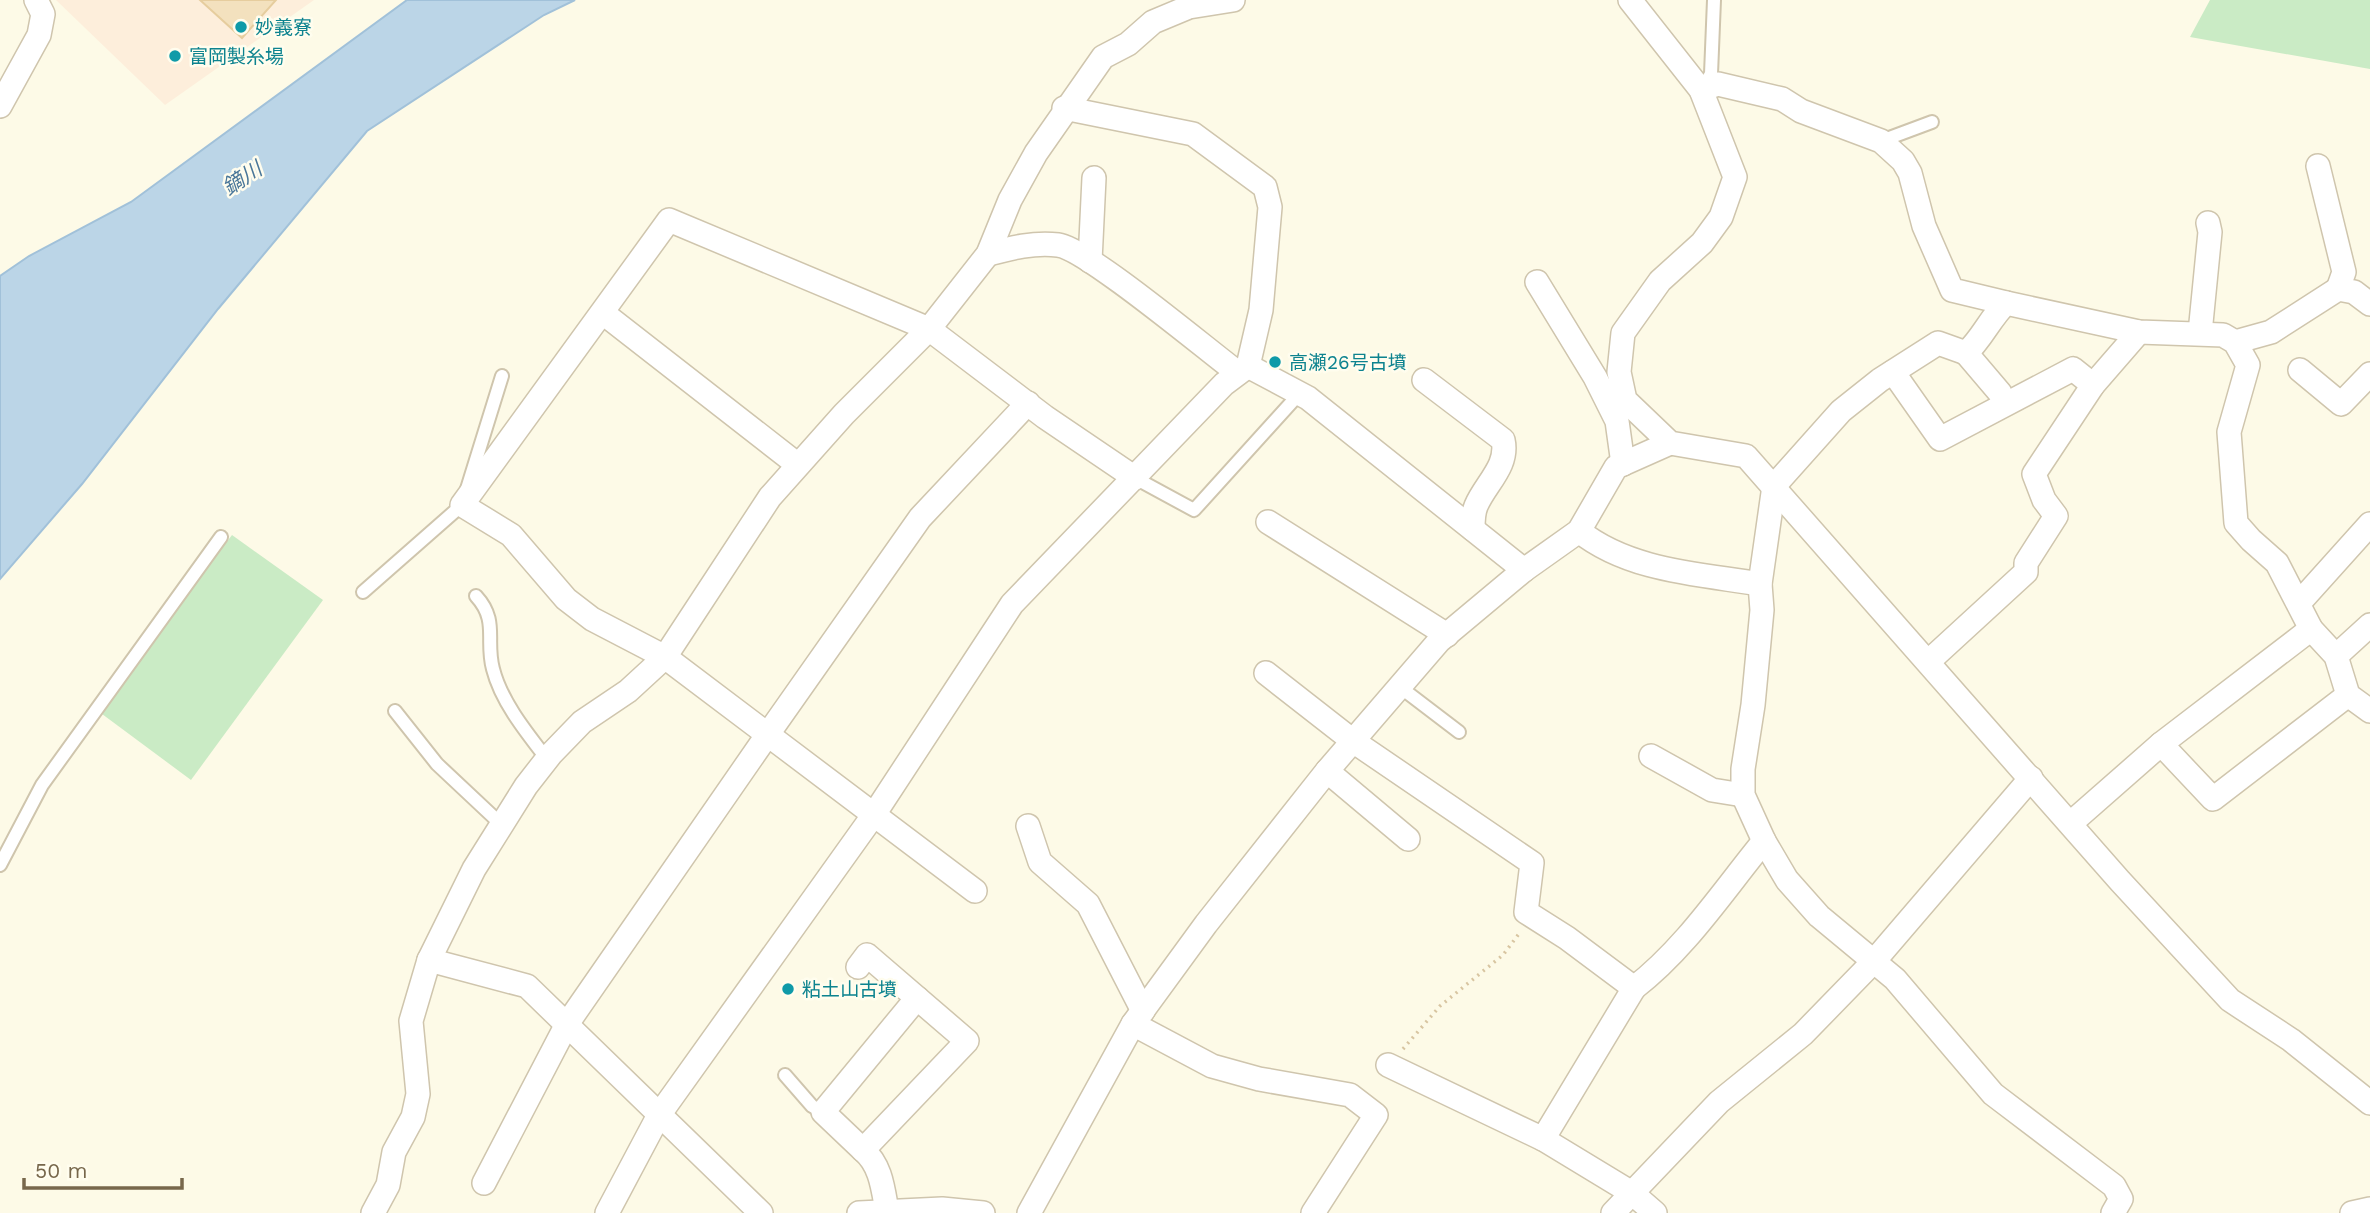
<svg xmlns="http://www.w3.org/2000/svg" width="2370" height="1213" font-family="'Work Sans','Noto Sans JP',sans-serif">
<style>
.commercial{fill:#fdeedb}
.green{fill:#caebc5}
.water{fill:#bbd5e7;stroke:#a1c1d9;stroke-width:2}
.building{fill:#f3e1be;stroke:#e6cd9e;stroke-width:2}
.lines{fill:none;stroke-linecap:round;stroke-linejoin:round}
.lane-casing{stroke:#cfc5ad;stroke-width:16}
.street-casing{stroke:#cfc5ad;stroke-width:26}
.path{stroke:#d8c5a1;stroke-width:3.5;stroke-dasharray:2 5;stroke-linecap:butt}
.lane{stroke:#fff;stroke-width:12}
.street{stroke:#fff;stroke-width:23}
.culture-dot{fill:#0f9aa8;stroke:#fffdee;stroke-width:2.5}
.labels{text-anchor:middle;dominant-baseline:central;stroke-width:5;stroke-linejoin:round;paint-order:stroke}
.culture-label{font-size:19px;fill:#0d838f;stroke:#fffdee;text-anchor:start}
.water-label{font-size:21px;font-style:italic;fill:#4a7799;stroke:#fffdee}
</style>
<rect width="100%" height="100%" fill="#fdfae7"/>
<path class="commercial" d="M56,0h258l-149,105z"/>
<g class="green">
<path d="M2210,0h160v69l-180,-32z"/>
<path d="M232,535l91,65 -132,180 -93,-69z"/>
</g>
<path class="water" d="M407,0h168l-31,15 -177,116 -149,178 -136,175 -82,95v-303l29,-20 102,-54z"/>
<path class="building" d="M200,0h76l-34,38z"/>
<g class="lines">
<defs>
<g id="lane">
<path d="M1703,87l8,-13 3,-74"/>
<path d="M1881,141l51,-19"/>
<path d="M1135,478l59,32 106,-117"/>
<path d="M363,592l99,-87 40,-129"/>
<path d="M476,596c23,25 9,44 17,73 8,32 33,63 54,90"/>
<path d="M1400,687l59,45"/>
<path d="M395,711l42,53 65,61"/>
<path d="M0,865l42,-80 179,-248"/>
<path d="M785,1075l27,31 11,6"/>
</g>
<g id="street">
<path d="M1630,0l71,90 34,87 -14,40 -19,26 -42,38 -37,52 -4,39 6,28 45,43 76,13 374,425 110,119 61,40 79,63"/>
<path d="M1701,90l17,-6 64,15 19,12 80,30 22,20 7,12 14,53 28,64 54,13"/>
<path d="M0,106l39,-71 4,-21 -7,-14"/>
<path d="M2318,166l26,106 -6,17"/>
<path d="M988,254c23,-6 46,-12 70,-9 28,3 149,105 180,128"/>
<path d="M1090,261l4,-83"/>
<path d="M1537,282l58,95 22,44 6,43"/>
<path d="M603,313l195,152"/>
<path d="M2200,333l10,-101 -2,-9"/>
<path d="M2235,342l36,-10 67,-43 16,3 16,12"/>
<path d="M1966,353l34,40 4,10"/>
<path d="M1248,366l60,32 216,172"/>
<path d="M2300,370l41,34 29,-30"/>
<path d="M1893,372l47,67 133,-70 20,16"/>
<path d="M1424,380l79,60c6,26 -18,44 -27,66 -3,7 -3,16 -3,23"/>
<path d="M1268,522l179,113"/>
<path d="M1579,531c50,40 120,43 181,53"/>
<path d="M2299,603l71,-79"/>
<path d="M2336,656l34,-31"/>
<path d="M1929,661l97,-89v-9l30,-47 -12,-16 -10,-26 59,-89 46,-53"/>
<path d="M1266,673l87,68 179,122 -6,49 41,26 67,50c51,-39 89,-97 130,-147"/>
<path d="M2161,744l52,55 135,-104"/>
<path d="M1651,756l61,34 31,5"/>
<path d="M1327,771l81,68"/>
<path d="M2071,823l90,-79 150,-115"/>
<path d="M1028,826l12,36 48,42 55,107"/>
<path d="M975,891l-310,-234 -73,-38 -26,-20 -55,-64 -49,-30 207,-285 260,109 116,88 90,61"/>
<path d="M429,960l98,26 234,227"/>
<path d="M858,967l9,-12 100,86 -104,109c18,15 20,39 24,61"/>
<path d="M1133,1024l79,42 47,13 91,16 26,20 -63,98"/>
<path d="M1388,1065l155,74 91,-151"/>
<path d="M1543,1139l89,54 23,20"/>
<path d="M863,1150l-40,-38 94,-114"/>
<path d="M484,1183l83,-159 201,-290 152,-216 108,-115"/>
<path d="M373,1213l15,-28 6,-33 19,-35 5,-23 -7,-73 18,-61 45,-91 52,-83 25,-32 31,-32 46,-31 37,-34 105,-160 74,-83 85,-85 59,-75 22,-54 26,-47 67,-96 25,-13 25,-22 36,-15 44,-7"/>
<path d="M607,1213l52,-98 216,-302 137,-209 212,-220 24,-18 13,-56 9,-103 -5,-20 -72,-53 -129,-26"/>
<path d="M859,1213l83,-4 41,4"/>
<path d="M1029,1213l104,-189 73,-100 121,-153 112,-130 85,-71 55,-39 37,-64 54,-24"/>
<path d="M1613,1213l106,-111 84,-68 72,-74 156,-182"/>
<path d="M2113,1213l8,-14 -7,-13 -121,-92 -98,-115 -76,-63 -32,-36 -23,-39 -21,-46v-26l10,-64 9,-95 -2,-26 14,-98 67,-75 39,-31 58,-37 28,10c16,-14 24,-35 40,-50l133,29 84,3 12,7 13,23 -19,67 7,91 15,17 26,23 34,66 25,27 12,39 22,16"/>
<path d="M2352,1213l18,-4"/>
</g>
</defs>
<use href="#lane" class="lane-casing"/>
<use href="#street" class="street-casing"/>
<path class="path" d="M1403,1049l37,-43 63,-51 18,-24"/>
<use href="#lane" class="lane"/>
<use href="#street" class="street"/>
</g>
<g class="culture-dot">
<circle cx="241" cy="27" r="7"/>
<circle cx="175" cy="56" r="7"/>
<circle cx="1275" cy="362" r="7"/>
<circle cx="788" cy="989" r="7"/>
</g>
<g class="labels">
<g class="culture-label">
<text x="255" y="27">妙義寮</text>
<text x="189" y="56">富岡製糸場</text>
<text x="1289" y="362">高瀬26号古墳</text>
<text x="802" y="989">粘土山古墳</text>
</g>
<g class="water-label">
<text transform="translate(242 178) rotate(-33)">鏑川</text>
</g>
</g>
<path d="M24 1178v10h158v-10" fill="none" stroke="#77674b" stroke-width="3.5"/>
<text x="35" y="1178" font-size="21" fill="#77674b" stroke="#fffdee" stroke-width="5" paint-order="stroke">50 m</text>
</svg>
